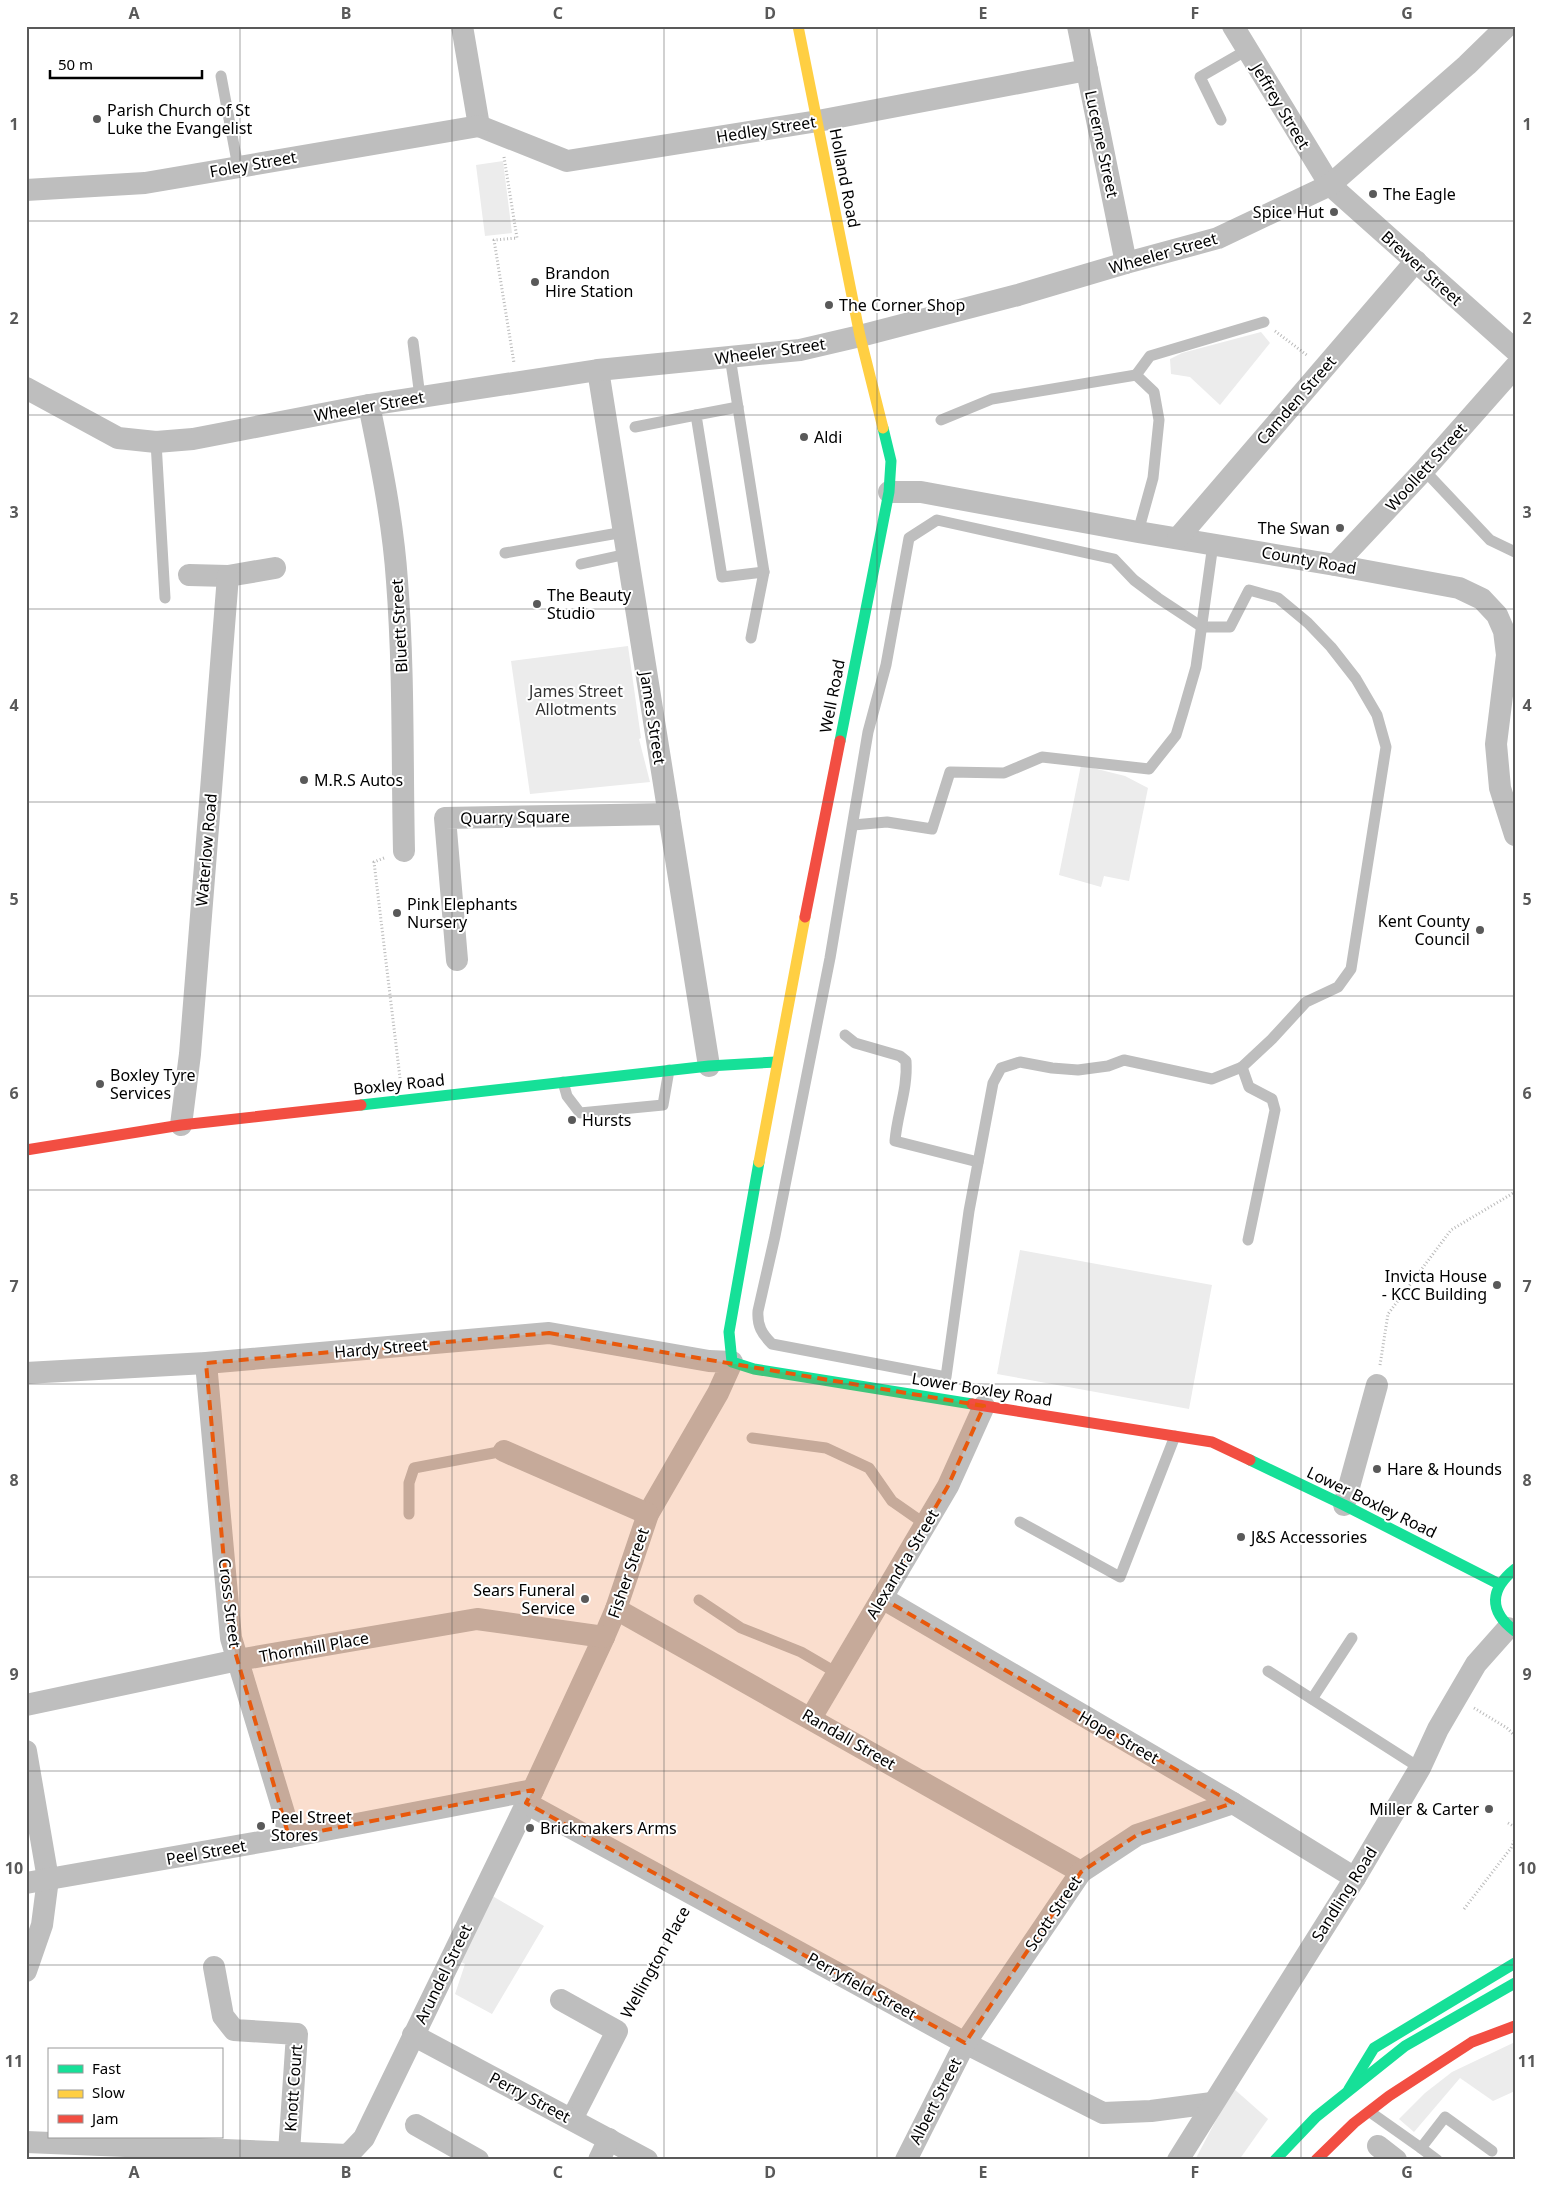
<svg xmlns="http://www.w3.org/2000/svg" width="1541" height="2186" font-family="'Noto Sans',sans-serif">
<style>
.green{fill:#ececec}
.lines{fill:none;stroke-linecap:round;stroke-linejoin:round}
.path{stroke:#b9b9b9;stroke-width:3;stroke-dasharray:1 2.5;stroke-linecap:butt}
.lane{stroke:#bebebe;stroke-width:11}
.street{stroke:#bebebe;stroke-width:22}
.fast{stroke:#16e098;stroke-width:11}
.slow{stroke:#ffcf43;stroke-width:11}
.jam{stroke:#f24e42;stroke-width:11}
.marked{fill:#e8590c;fill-opacity:0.2;stroke:#e8590c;stroke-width:4;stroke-dasharray:10 6;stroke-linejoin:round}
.grid{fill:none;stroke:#595959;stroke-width:1;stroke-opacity:0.55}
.poi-dot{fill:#595959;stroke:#fff;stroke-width:2}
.labels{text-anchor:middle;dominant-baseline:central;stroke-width:4;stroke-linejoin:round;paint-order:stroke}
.street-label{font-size:16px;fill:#000;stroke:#fff}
.poi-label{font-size:16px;fill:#000;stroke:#fff;text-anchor:start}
.park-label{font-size:16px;fill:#333;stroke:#fff}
.neatline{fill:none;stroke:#595959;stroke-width:2}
.grid-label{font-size:16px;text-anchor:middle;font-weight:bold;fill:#595959}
</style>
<rect width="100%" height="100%" fill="#fff"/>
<g class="green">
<path d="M503,161l9,72 -27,3 -9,-71z"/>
<path d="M1261,332l9,11 -50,62 -30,-28 -19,-3 -1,-15 12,-6z"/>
<path d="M628,646l13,92 -2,1 11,43 -120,12 -19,-133z"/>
<path d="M1081,765l44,11 23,12 -19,93 -25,-5 -3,11 -42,-12z"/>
<path d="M1020,1250l192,35 -23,124 -192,-35z"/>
<path d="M489,1894l55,32 -52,88 -37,-20 10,-30 -6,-3z"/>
<path d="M1515,2042v49l-22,10 -33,-23 -46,54 -15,-13 26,-26 27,-21z"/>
<path d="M1233,2088l35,31 -29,41h-44z"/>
</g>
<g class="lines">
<g class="path">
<path d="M504,157l13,81 -23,2 20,123"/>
<path d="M1275,331l33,25"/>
<path d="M384,858l-10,4 26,216"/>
<path d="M1380,1365l8,-51 63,-84 64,-38"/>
<path d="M1474,1708l33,20 8,8"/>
<path d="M1508,1823l7,4"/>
<path d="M1464,1909l47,-61 4,-9"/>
<path d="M627,2013l56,-102"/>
</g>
<g class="lane">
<path d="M221,76l17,91"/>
<path d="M1221,120l-21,-43 47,-27"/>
<path d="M413,342l7,55"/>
<path d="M730,357l34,215 -13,66"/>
<path d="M1136,375l14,-19 114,-34"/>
<path d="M738,407l-42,8 26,162 42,-5"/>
<path d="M941,420l51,-21 144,-24 18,17 5,28 -6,58 -15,54"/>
<path d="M635,427l61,-12"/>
<path d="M156,442l9,156"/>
<path d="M1424,470l66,70 25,12"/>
<path d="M937,520l177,39 20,21 24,18 44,29h28l19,-37 29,8 30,25 23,24 25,32 21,36 9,32 -35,222 -13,18 -32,15 -34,37 -30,28 -30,12 -88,-19 -16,6 -30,4 -26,-2 -32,-6 -19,6 -8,15 -24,128 -23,166 -174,-33c-10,-10 -15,-18 -14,-33l17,-75 55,-278 38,-226 18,-67 23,-127z"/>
<path d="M505,553l119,-21"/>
<path d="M581,564l46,-10"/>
<path d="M853,825l34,-3 45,7 18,-57 54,1 38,-16 107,12 27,-34 7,-23 13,-45 17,-123"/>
<path d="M845,1035l10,8 45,13 6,5c2,28 -9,53 -11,80l83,21"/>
<path d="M1242,1067l7,20 23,12 3,11 -27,130"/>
<path d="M563,1082l4,14 13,17 83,-8 6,-35"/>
<path d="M752,1438l74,10 43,20 23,33 33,23"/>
<path d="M409,1514v-31l5,-15 90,-17"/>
<path d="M1020,1522l100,55 55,-141"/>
<path d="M699,1600l42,28 60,24 36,21"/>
<path d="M1268,1671l152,97"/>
<path d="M1312,1699l40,-61"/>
<path d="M1370,2112l51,36"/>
<path d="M1437,2160l-16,-12 24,-31 47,34"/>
</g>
<g class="street">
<path d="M462,26l17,100"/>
<path d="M1078,26l48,237"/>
<path d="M1233,26l97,159 185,165"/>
<path d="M479,126l88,35 251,-40 269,-51"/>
<path d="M26,190l119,-7 334,-57"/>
<path d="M598,370l111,696"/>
<path d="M26,388l92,50 38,4 37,-3 176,-34 229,-35 202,-20 60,-14 158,-41 108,-32 92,-25 112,-53 137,-120 40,-39"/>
<path d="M369,405c12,58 24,117 28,176 7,90 5,180 7,270"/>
<path d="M889,492h32l217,40 197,33 124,23 23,11 15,16 7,16 3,24 -11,89 4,44 15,47"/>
<path d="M1178,538l238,-277"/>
<path d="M1335,565l89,-95 91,-103"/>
<path d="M189,575l39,1 47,-8"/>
<path d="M457,960l-12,-142 224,-4"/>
<path d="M181,1125l9,-71 38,-478"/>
<path d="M206,1363l25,275 53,175 5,24"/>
<path d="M26,1373l180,-10 343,-30 160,28 23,1 -14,31 -70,121 -32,95 -12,28 -71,153 -169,348 -16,17 -322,-13"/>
<path d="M504,1451l144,63"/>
<path d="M1344,1505l33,-120"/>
<path d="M882,1598l351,205 122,75"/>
<path d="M616,1609l465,263"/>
<path d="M26,1705l212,-45 239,-41 127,18"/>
<path d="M811,1718l137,-232 36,-80"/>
<path d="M26,1751l22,128 -6,46 -16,46"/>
<path d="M526,1803l439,240 138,70 48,-2 61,-8"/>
<path d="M26,1883l263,-46 244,-47"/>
<path d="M214,1967l9,49 11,14 63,4 -8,118"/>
<path d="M561,2000l56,31 -45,88"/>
<path d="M413,2035l234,125"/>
<path d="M416,2125l62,35"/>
<path d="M1378,2146l18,14"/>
<path d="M599,2160l10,-21"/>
<path d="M906,2160l59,-117 116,-171 56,-37 96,-32"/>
<path d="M1178,2160l177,-282 65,-110 18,-39 38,-65 32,-36"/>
</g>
<g class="fast">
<path d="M840,741l49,-249 2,-31 -8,-33"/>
<path d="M361,1105l348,-39 67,-4"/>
<path d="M759,1162l-30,170 3,30 22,7 218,35"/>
<path d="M1250,1460l94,45 155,79"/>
<path d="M1515,1569c-25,20 -27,42 0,62"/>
<path d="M1349,2089l25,-41 141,-85"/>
<path d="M1275,2160l41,-43 89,-71 110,-63"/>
</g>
<g class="slow">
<path d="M798,26l62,310 23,92"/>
<path d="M759,1162l46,-245"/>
</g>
<g class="jam">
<path d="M805,917l35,-176"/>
<path d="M26,1150l155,-25 180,-20"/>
<path d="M972,1404l240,38 38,18"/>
<path d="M1316,2160l38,-37 35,-27 83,-54 43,-16"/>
</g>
</g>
<path class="marked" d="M549,1333l435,73 -36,80 -66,112 351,205 -96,32 -56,37 -116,171 -439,-240 7,-13 -244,47 -58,-199 -25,-275z"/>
<path class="grid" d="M240,26v2134M452,26v2134M664,26v2134M877,26v2134M1089,26v2134M1301,26v2134M26,221h1489M26,415h1489M26,609h1489M26,802h1489M26,996h1489M26,1190h1489M26,1384h1489M26,1577h1489M26,1771h1489M26,1965h1489"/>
<g class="poi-dot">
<circle cx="97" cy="119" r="5"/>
<circle cx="1373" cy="194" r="5"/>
<circle cx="1334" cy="212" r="5"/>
<circle cx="535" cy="282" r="5"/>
<circle cx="829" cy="305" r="5"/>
<circle cx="804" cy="437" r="5"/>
<circle cx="1340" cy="528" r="5"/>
<circle cx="537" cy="604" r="5"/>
<circle cx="304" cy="780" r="5"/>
<circle cx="397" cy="913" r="5"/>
<circle cx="1480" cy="930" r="5"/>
<circle cx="100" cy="1084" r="5"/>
<circle cx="572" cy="1120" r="5"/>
<circle cx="1497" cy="1285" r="5"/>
<circle cx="1377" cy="1469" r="5"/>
<circle cx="1241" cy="1537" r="5"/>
<circle cx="585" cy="1599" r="5"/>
<circle cx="1489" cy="1809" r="5"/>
<circle cx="261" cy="1826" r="5"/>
<circle cx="530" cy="1828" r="5"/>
</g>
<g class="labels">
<g class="street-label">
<text transform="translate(1281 106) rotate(59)">Jeffrey Street</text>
<text transform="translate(766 129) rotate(-9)">Hedley Street</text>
<text transform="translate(1102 144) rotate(78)">Lucerne Street</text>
<text transform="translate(253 164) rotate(-10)">Foley Street</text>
<text transform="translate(845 178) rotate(79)">Holland Road</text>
<text transform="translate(1163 253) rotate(-16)">Wheeler Street</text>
<text transform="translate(1422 268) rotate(42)">Brewer Street</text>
<text transform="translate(770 351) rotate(-8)">Wheeler Street</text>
<text transform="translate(1296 400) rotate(-49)">Camden Street</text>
<text transform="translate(369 406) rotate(-10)">Wheeler Street</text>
<text transform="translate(1426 467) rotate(-48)">Woollett Street</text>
<text transform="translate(1309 560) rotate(10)">County Road</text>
<text transform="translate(399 626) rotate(-93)">Bluett Street</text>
<text transform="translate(832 696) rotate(-79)">Well Road</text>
<text transform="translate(653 718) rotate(81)">James Street</text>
<text transform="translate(515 817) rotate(-1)">Quarry Square</text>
<text transform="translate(206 850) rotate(-85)">Waterlow Road</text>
<text transform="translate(399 1084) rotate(-6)">Boxley Road</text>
<text transform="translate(381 1348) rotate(-5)">Hardy Street</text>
<text transform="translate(982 1389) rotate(9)">Lower Boxley Road</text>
<text transform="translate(1372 1502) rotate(26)">Lower Boxley Road</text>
<text transform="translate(902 1564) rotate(-59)">Alexandra Street</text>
<text transform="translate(628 1573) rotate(-71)">Fisher Street</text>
<text transform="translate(230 1603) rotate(83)">Cross Street</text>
<text transform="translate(314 1647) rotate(-10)">Thornhill Place</text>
<text transform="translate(1119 1737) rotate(30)">Hope Street</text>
<text transform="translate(849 1739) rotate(30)">Randall Street</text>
<text transform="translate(206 1852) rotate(-10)">Peel Street</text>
<text transform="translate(1344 1894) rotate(-58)">Sandling Road</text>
<text transform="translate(1053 1913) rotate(-56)">Scott Street</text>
<text transform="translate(655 1962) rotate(-61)">Wellington Place</text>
<text transform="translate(443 1974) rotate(-64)">Arundel Street</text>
<text transform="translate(862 1986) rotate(29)">Perryfield Street</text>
<text transform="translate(293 2088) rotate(-86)">Knott Court</text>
<text transform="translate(530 2097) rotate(28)">Perry Street</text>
<text transform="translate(935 2101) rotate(-63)">Albert Street</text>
</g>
<g class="poi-label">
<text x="107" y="110">Parish Church of St<tspan x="107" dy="18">Luke the Evangelist</tspan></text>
<text x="1383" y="194">The Eagle</text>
<text x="1324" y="212" text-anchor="end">Spice Hut</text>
<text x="545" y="273">Brandon<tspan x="545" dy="18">Hire Station</tspan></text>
<text x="839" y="305">The Corner Shop</text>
<text x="814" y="437">Aldi</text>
<text x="1330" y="528" text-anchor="end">The Swan</text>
<text x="547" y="595">The Beauty<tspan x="547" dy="18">Studio</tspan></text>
<text x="314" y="780">M.R.S Autos</text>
<text x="407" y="904">Pink Elephants<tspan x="407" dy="18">Nursery</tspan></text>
<text x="1470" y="921" text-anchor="end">Kent County<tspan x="1470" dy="18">Council</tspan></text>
<text x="110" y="1075">Boxley Tyre<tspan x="110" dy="18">Services</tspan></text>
<text x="582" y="1120">Hursts</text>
<text x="1487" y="1276" text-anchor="end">Invicta House<tspan x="1487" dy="18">- KCC Building</tspan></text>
<text x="1387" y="1469">Hare &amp; Hounds</text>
<text x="1251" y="1537">J&amp;S Accessories</text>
<text x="575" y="1590" text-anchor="end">Sears Funeral<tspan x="575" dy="18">Service</tspan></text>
<text x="1479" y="1809" text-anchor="end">Miller &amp; Carter</text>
<text x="271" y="1817">Peel Street<tspan x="271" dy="18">Stores</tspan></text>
<text x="540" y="1828">Brickmakers Arms</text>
</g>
<g class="park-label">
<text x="576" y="691">James Street<tspan x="576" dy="18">Allotments</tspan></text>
</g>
</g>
<rect width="1541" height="2186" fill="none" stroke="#ffffff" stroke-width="55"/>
<rect x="48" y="2048" width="175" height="90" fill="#ffffff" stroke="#999999"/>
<rect x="58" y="2065" width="25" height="8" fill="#16e098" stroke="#999999"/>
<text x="92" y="2074" font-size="15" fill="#000000">Fast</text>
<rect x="58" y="2090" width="25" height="8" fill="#ffcf43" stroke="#999999"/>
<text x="92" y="2098" font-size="15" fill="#000000">Slow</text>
<rect x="58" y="2115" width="25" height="8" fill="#f24e42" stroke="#999999"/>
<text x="92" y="2124" font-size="15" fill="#000000">Jam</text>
<path d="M50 70v8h152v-8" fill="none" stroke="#000000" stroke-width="2.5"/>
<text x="58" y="70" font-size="15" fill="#000000" stroke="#ffffff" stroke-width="4" paint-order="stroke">50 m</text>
<rect x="28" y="28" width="1486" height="2130" class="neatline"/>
<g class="grid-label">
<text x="134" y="19">A</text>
<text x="346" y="19">B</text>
<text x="558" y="19">C</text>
<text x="770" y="19">D</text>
<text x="983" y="19">E</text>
<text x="1195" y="19">F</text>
<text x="1407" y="19">G</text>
<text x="14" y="130">1</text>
<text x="1527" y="130">1</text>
<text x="14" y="324">2</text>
<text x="1527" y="324">2</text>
<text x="14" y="518">3</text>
<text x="1527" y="518">3</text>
<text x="14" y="711">4</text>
<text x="1527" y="711">4</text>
<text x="14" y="905">5</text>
<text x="1527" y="905">5</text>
<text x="14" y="1099">6</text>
<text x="1527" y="1099">6</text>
<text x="14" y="1292">7</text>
<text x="1527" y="1292">7</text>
<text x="14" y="1486">8</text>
<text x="1527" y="1486">8</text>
<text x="14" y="1680">9</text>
<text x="1527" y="1680">9</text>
<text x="14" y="1874">10</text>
<text x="1527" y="1874">10</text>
<text x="14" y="2067">11</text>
<text x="1527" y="2067">11</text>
<text x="134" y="2178">A</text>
<text x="346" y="2178">B</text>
<text x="558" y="2178">C</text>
<text x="770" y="2178">D</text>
<text x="983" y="2178">E</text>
<text x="1195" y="2178">F</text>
<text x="1407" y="2178">G</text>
</g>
</svg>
